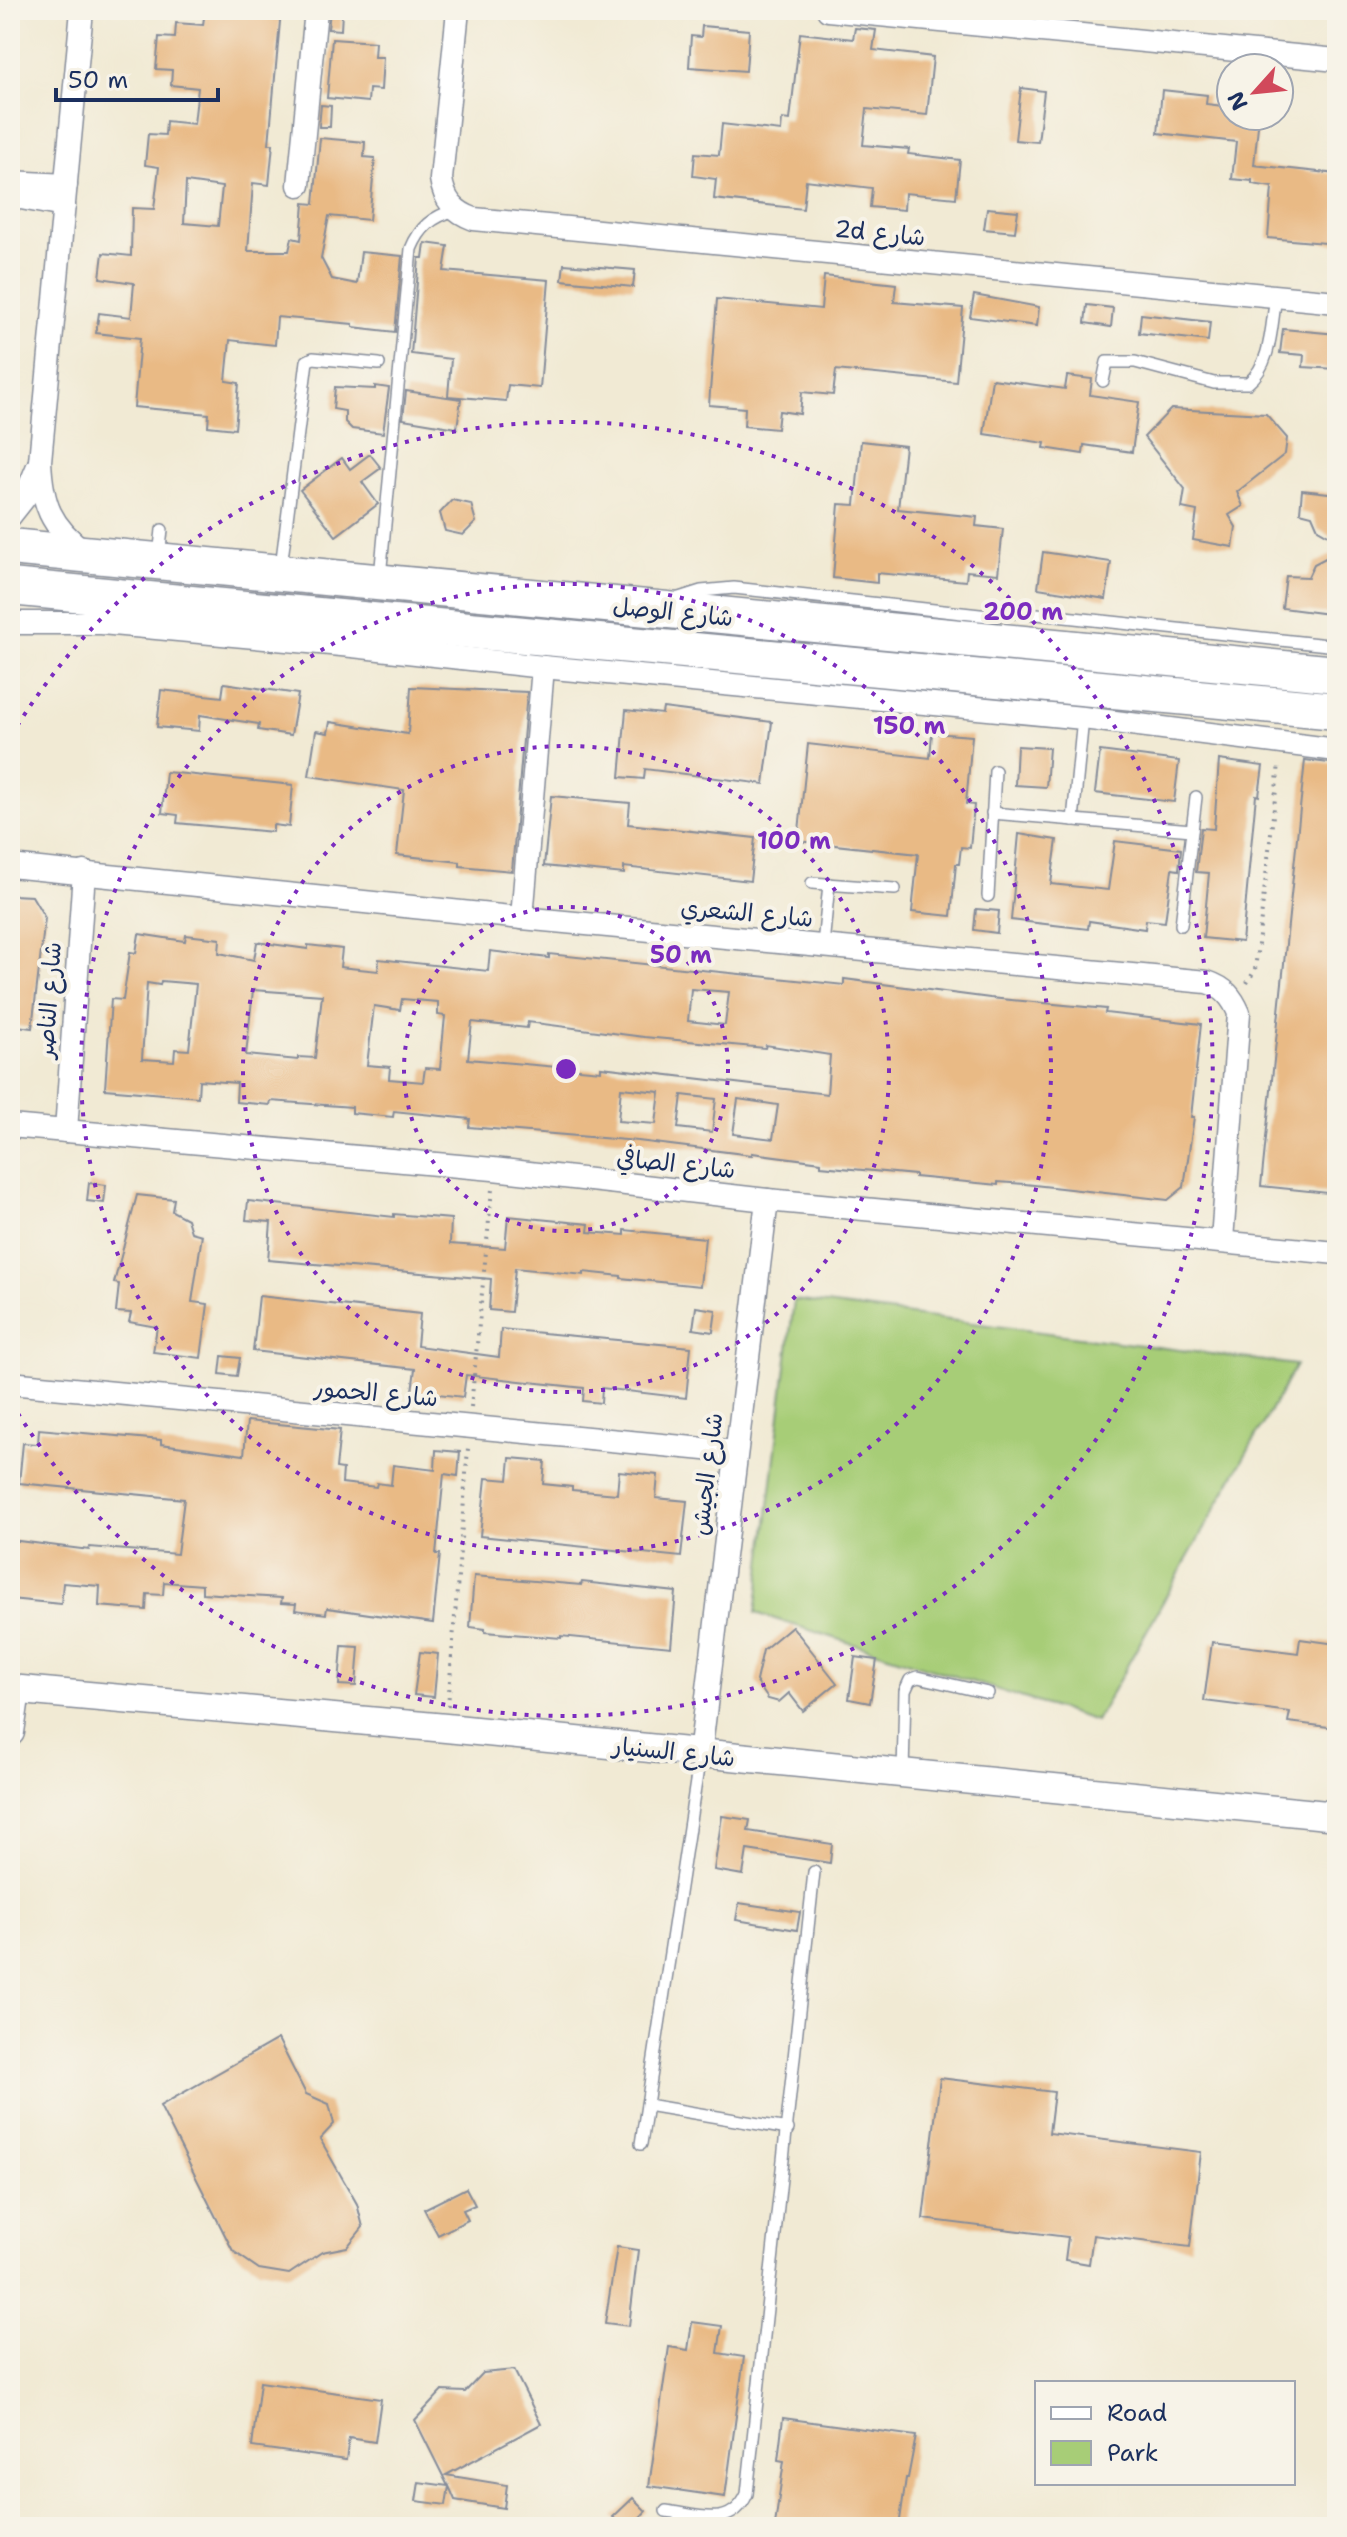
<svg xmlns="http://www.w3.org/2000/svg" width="1347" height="2537" font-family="'Shantell Sans','Playpen Sans Arabic',sans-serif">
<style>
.green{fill:#a7cd77;stroke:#617e6a;stroke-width:2}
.building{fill:#e9ba85;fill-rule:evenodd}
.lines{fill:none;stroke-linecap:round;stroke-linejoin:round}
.service-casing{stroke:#868c99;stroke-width:14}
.minor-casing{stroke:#868c99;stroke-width:25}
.tertiary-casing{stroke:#868c99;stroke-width:31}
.primary-casing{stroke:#868c99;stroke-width:39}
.path{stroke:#868c99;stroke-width:4;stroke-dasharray:2 6;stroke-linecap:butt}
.service{stroke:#fff;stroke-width:11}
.minor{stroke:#fff;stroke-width:22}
.tertiary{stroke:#fff;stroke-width:28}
.primary{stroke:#fff;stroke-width:36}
.ring{fill:none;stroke:#7b2cbf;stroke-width:4;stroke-dasharray:4 8}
.labels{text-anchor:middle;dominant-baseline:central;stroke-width:8;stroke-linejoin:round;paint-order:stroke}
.street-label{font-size:24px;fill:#1b2f5e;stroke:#f7f3e8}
.centre{fill:#7b2cbf;stroke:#f7f3e8;stroke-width:4}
.ring-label{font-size:24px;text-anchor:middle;font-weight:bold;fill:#7b2cbf;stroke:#f7f3e8;stroke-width:8;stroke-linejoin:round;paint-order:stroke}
</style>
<rect width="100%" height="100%" fill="#f7f3e8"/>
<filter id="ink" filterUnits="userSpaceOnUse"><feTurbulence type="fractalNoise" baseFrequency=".0125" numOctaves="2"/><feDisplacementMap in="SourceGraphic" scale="16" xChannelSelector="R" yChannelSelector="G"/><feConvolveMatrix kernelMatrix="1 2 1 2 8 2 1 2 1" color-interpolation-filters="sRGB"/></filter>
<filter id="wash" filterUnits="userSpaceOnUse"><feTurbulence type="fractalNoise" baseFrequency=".006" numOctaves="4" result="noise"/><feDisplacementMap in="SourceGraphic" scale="32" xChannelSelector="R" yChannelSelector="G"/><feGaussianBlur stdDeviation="1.8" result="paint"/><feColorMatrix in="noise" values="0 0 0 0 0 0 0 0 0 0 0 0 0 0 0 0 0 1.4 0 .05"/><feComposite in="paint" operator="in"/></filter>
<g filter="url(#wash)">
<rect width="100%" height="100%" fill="#f1ead4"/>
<path class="green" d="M794,1300l502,65 -200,356 -340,-108z"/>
<g id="blocks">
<g class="building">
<path d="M205,10h76l-12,134h4l-4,41 -16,-2 -5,68h41l3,-13 9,2 3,-37 10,1 6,-66 45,4 -1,15 11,1 -6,62 -40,-4 -8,42 11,21 25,5 4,-32 41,4 -7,76 -42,-5v-3l-76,-7 -2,28 -45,-5 -4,41 13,2 -4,46 -27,-3 1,-12 -75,-7 6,-69 -44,-5 3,-20 32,4 3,-34 -34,-5 3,-25 28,3 1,-48 22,1 5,-42 -14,-2 3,-31 17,1 1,-14 28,3 4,-36 -27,-3 1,-15 -16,-1 3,-32 16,1 1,-15 27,2zM186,182l36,5 -4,39 -34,-3z"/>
<path d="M330,11l12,1 -1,18 -13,-1z"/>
<path d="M702,26l47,4 -3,41 -57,-4 2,-31 10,1z"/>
<path d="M855,28l21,2 -3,20 60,7 -6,58 -60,-6 -4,36 46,4 -1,5 52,6 -4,38 -51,-5 -1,17 -34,-3 2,-19 -66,-8 -3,29 -89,-10 2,-20 -23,-3 2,-23 24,2 3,-31 59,7 1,-12 8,1 10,-87 53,6z"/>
<path d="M332,39l43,3 -1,15h9l-2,33 -12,-1 -1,13 -41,-4z"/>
<path d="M1021,88l23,3 -6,51 -23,-2z"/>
<path d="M1162,90l45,5 -1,9 25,3v9h28l-5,49 83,9v70l-69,-6 4,-51 -20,-3v-5v2l-20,-2 4,-37 -78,-9z"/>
<path d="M321,105l10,1 -1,21h-11z"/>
<path d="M987,208l31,3 -3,21 -31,-3z"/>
<path d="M425,243l23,3 -4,25 105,9 -9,108 -32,-3 -2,16 -58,-5 3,-37 -40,-5 8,-96h4z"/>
<path d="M564,264l71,6 -2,17 -71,-7z"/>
<path d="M824,276l72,8 -2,18 69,6 -7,74 -120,-12 -3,25 -31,-3 -2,22 -21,-3 -2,18 -33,-3 1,-18 -36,-3 8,-106 104,10z"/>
<path d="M974,295l65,12 -2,19 -67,-9z"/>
<path d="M1087,305l26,3 -2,19 -26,-4z"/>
<path d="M1141,314l69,8 -2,19 -69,-8z"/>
<path d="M1283,329l54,5v35l-34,-2 1,-12 -24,-2z"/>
<path d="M1067,376l25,3 -2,16 49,7 -7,50 -48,-7 -1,9 -39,-6 1,-5 -61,-9 8,-55 73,10z"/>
<path d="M375,386l14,2 -6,45 -31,-4 -7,-7v-11l-12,-2 2,-22 40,2z"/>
<path d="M406,391l55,8 -4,29 -54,-9z"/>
<path d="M1171,409l95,5 21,24 -2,16 -48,38 6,14 -14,9 7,12 -3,20 -40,-7 4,-29 -15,-3 3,-19 -41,-52z"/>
<path d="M861,441l44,5 -7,63 79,8 -1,9 27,3 -5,45 -31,-3 -1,10 -89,-8v10l-44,-5 6,-74 16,1z"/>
<path d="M370,454l11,14 -19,14 16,22 -42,32 -36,-46 42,-32 8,11z"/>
<path d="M1302,490l35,4v46l-19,-11 -6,-14 -12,-3z"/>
<path d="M452,500l19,4 5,18 -13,13 -18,-4 -5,-18z"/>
<path d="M1043,552l68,10 -5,37 -68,-11z"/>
<path d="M1337,552v63l-55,-7 4,-32 22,1 6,-13z"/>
<path d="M224,683l74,11 -7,41 -33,-5 1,-6 -59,-9 -1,16 -42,-4 4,-37 61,7z"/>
<path d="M411,687l116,5 -15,179 -52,-5v-4l-63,-7 7,-65 -95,-14 7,-45 12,2 2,-11 78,12z"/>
<path d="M663,708l109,14 -8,62 -119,-15 -1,10 -24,-2 6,-67 36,4z"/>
<path d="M932,733l40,3 -6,68 8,1 -4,43 -9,-1 -2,17h-3l-5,52 -39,-4 6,-58 -120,-13 10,-97 122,14z"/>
<path d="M1017,746l32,2 -3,39 -31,-2z"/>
<path d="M1100,751l79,10 -5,41 -79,-9z"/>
<path d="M1219,760l44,6 -4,30 -3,-1 -14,147 -39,-4 6,-65 -13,-1 5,-44 13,1z"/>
<path d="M1305,760l32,4v430l-76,-8z"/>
<path d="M166,772l127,13 -4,42 -16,-2v7l-96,-9 1,-8 -16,-2z"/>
<path d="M551,796l79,7 -2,21 127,14 -5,43 -126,-14v7l-80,-8z"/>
<path d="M1019,834l38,6 -6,44 57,6 7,-49 66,8 -2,21 -7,-1 -7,53 -19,-2 -1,9 -56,-8 -1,8 -77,-9z"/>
<path d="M12,895l20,1 13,22 -13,110 -22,-3 4,-87 -4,-1z"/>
<path d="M976,909l23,2 -2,22 -23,-3z"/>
<path d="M139,934l46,7 1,-6 34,4 -1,14 35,7 3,-18 51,7v-4l34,4 -2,18 38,4 1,-12 109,12 2,-20 59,7v-4l295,31v-6l146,19 116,11 -1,4 96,11 -10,93h3l-10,70 -16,13 -143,-16 -27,-2v3l-83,-8v-2l-94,-9v-4l-69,-9v2l-114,-14 -169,-14 1,-8 -76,-8 -1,6 -41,-4v-6l-81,-6 -1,4 -34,-3 1,-19 -38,-3 -1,17 -93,-8 6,-90 12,1 7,-48 6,1zM161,981l35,3 -7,66 -14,-1 -1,12 -32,-2 5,-76 13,2zM691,989l38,3 -4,33 -37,-4zM253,990l69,5 -7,63 -17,-1v3l-52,-5zM402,999l36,3v13l7,1 -5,53 -15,-1 -2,14 -34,-3 1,-12 -23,-2 7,-59 26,4zM472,1022l55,6 1,-6 116,15 121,11 1,-3 64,10 -3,39 -226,-27v4l-133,-12zM621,1088l39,4 -4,32 -38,-3zM682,1095l34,4 -4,33 -34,-4zM738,1099l40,6 -5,34 -40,-5z"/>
<path d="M89,1183l17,2 -2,18 -17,-2z"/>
<path d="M137,1195l37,4 -2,12 15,8 4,13 11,3 -10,67 16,2 -7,54 -48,-6 4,-25 -28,-5 2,-9 -15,-1 3,-28 -5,-1z"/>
<path d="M248,1201l146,16v-3l57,5 -1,25 55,4 3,-32 81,8 -1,8 37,3v-5l80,8 -5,48 -79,-8v-2l-37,-4v3l-69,-7 -4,44 -22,-2 2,-31 -223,-19 3,-38 -25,-2z"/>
<path d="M259,1296l161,18 -3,32 82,11 2,-28 190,18 -5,51 -84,-10 -1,15 -18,-2 1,-13 -118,-13 -3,22 -51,-6 3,-22 -162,-18z"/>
<path d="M696,1307l20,3 -3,22 -20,-3z"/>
<path d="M222,1356l18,2 -3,18 -17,-2z"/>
<path d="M247,1421l93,9 -4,38 7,1 -1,14 34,4 1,-4 14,2 2,-20 42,5 1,-20 24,2 -2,24 -14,-2 -8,80h4l-7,69 -106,-15 -1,6 -31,-4 1,-6 -15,-1 1,-5 -80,-5v-8l-38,-3 -1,13 -16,-1 -1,16 -47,-4 1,-20 -37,-3 -2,21 -51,-5v-59l79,10 1,-3 87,7 7,-55 -165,-16 4,-40 15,1 1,-15 122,11v4l83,11z"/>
<path d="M510,1458l35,3 -2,23 29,3v3l45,4 2,-23 39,4 -2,23 31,3 -6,56 -201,-21 6,-58 22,2z"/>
<path d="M474,1576l107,9 1,-3 94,10 -5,55 -110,-11v2l-76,-6v-3l-15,-2z"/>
<path d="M792,1626l45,57 -34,28 -14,-18 -10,9 -11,-3 -12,-18 7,-31z"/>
<path d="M1300,1639l37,5v84l-49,-6 2,-10 -86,-11 8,-59 86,11z"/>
<path d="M342,1646l17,1 -3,39 -17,-1z"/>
<path d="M420,1652l18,2 -4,43 -20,-2z"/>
<path d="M855,1657l22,3 -7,43 -21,-4z"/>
<path d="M722,1816l28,4 -2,11 84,13 -2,19 -83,-13 -4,25 -29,-5z"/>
<path d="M739,1903l61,9 -3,18 -61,-10z"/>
<path d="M278,2039l28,55 23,10 5,20 -14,15 37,65 6,23 -16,20 -25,5 -33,22 -30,-5 -26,-18 -73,-145z"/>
<path d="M940,2078l114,14 -5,41 152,19 -11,95 -97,-12 -4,29 -24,-4 3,-23 -145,-18z"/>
<path d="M466,2188l9,17 -12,5 5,10 -30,15 -14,-26z"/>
<path d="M617,2247l21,3 -9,76 -24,-3z"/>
<path d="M692,2322l30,4 -4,27 26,4 -19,140 -76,-11 20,-139 19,3z"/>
<path d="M514,2370l27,54 -95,51 61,10 -3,23 -49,-8 -6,-14 -3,19 -30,-4 3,-19 29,4 -33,-66 27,-29 23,1 18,-19z"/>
<path d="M260,2382l121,17 -6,43 -26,-4 -3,22 -94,-13z"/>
<path d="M783,2418l133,18 -8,42h-2l-7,49 -124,-2 9,-64 -6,-1z"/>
<path d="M633,2498l13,13 -15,16h-8l-10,-10z"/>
</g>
</g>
</g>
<g filter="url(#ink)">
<use href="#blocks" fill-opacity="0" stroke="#868c99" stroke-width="2"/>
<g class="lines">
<defs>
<g id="service">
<path d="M1103,381l4,-19h28l79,21h34c24,-19 23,-58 28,-86"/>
<path d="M159,556l3,-26"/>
<path d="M281,567l26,-206 6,-3 66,6"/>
<path d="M380,577l31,-328c9,-22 21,-32 44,-39"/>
<path d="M679,598l22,-7 33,-3 255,28 29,-4 319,34"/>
<path d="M992,813l200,17"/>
<path d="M1073,820l10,-102"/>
<path d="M812,883l83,6"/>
<path d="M988,896l7,-125"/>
<path d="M1181,925l15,-128"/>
<path d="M823,945l6,-61"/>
<path d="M903,1773l2,-82 5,-11 8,-3 70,16"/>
<path d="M647,2105l141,24"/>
<path d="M641,2144l59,-389"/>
<path d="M666,2511c32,4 65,19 81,-17l67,-622"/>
</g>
<g id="minor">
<path d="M82,10l-42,451c2,43 10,65 45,91"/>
<path d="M458,10l-17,169c3,21 13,33 33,40l863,83"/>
<path d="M828,10l509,50"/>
<path d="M10,182l56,3"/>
<path d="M299,185l17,-175"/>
<path d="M10,196l54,10"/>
<path d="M10,516l15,-19 13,-31"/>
<path d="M10,623h91l251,23 191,21 540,51 254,32"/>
<path d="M10,866l512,52 685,64c18,6 25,15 32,31l-17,227"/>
<path d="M522,918l21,-251"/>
<path d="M10,1126l483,43 274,31 570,53"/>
<path d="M66,1131l18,-259"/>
<path d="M10,1383l726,69"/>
<path d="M700,1755l67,-555"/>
</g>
<g id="tertiary">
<path d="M10,1689l436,39 891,88"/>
<path d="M10,1732l6,-42"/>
</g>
<g id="primary">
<path d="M10,547l1327,127"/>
<path d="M10,587l1327,124"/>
</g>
</defs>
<use href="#service" class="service-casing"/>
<use href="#minor" class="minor-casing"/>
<use href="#tertiary" class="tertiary-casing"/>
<use href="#primary" class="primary-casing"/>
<g class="path">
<path d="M1247,983l8,-13 24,-206"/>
<path d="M471,1407l21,-218"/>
<path d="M448,1706l20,-258"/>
</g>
<use href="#service" class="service"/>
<use href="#minor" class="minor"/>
<use href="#tertiary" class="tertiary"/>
<use href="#primary" class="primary"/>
</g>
</g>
<g class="ring">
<circle cx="566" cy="1069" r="162"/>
<circle cx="566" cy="1069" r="323"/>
<circle cx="566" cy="1069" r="485"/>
<path d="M11 736A647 647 0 1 1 11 1402"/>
</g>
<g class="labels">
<g class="street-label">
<text transform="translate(880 233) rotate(6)">2d شارع</text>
<text transform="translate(673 612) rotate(6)">شارع الوصل</text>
<text transform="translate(747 913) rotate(5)">شارع الشعري</text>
<text transform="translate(49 1000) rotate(-86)">شارع الناصر</text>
<text transform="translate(676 1164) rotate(6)">شارع الصافي</text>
<text transform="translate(376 1393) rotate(5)">شارع الحمور</text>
<text transform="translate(707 1474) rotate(-83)">شارع الجيش</text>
<text transform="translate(674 1752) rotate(6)">شارع السنيار</text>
</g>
</g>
<circle cx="566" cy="1069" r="12" class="centre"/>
<g class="ring-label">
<text x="1023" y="620">200 m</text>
<text x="909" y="734">150 m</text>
<text x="794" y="849">100 m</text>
<text x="681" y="963">50 m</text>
</g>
<rect width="1347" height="2537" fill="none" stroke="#f7f3e8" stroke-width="40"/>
<rect x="1035" y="2381" width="260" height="104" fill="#f7f3e8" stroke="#9fa5b1" stroke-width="2"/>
<rect x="1051" y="2407" width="40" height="12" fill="#ffffff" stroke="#9fa5b1" stroke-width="2"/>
<text x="1107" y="2421" font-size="24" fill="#1b2f5e">Road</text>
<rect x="1051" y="2441" width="40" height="24" fill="#a7cd77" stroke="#9fa5b1" stroke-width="2"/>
<text x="1107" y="2461" font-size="24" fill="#1b2f5e">Park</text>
<g transform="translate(1255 92) rotate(243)"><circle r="38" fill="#f7f3e8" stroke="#9fa5b1" stroke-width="2"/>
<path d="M0-6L14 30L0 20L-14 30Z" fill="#d1495b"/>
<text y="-12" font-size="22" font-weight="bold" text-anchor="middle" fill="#1b2f5e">N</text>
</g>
<path d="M56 88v12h162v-12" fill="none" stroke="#1b2f5e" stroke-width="4"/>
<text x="68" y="88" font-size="24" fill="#1b2f5e" stroke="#f7f3e8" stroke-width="6" paint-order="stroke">50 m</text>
</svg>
